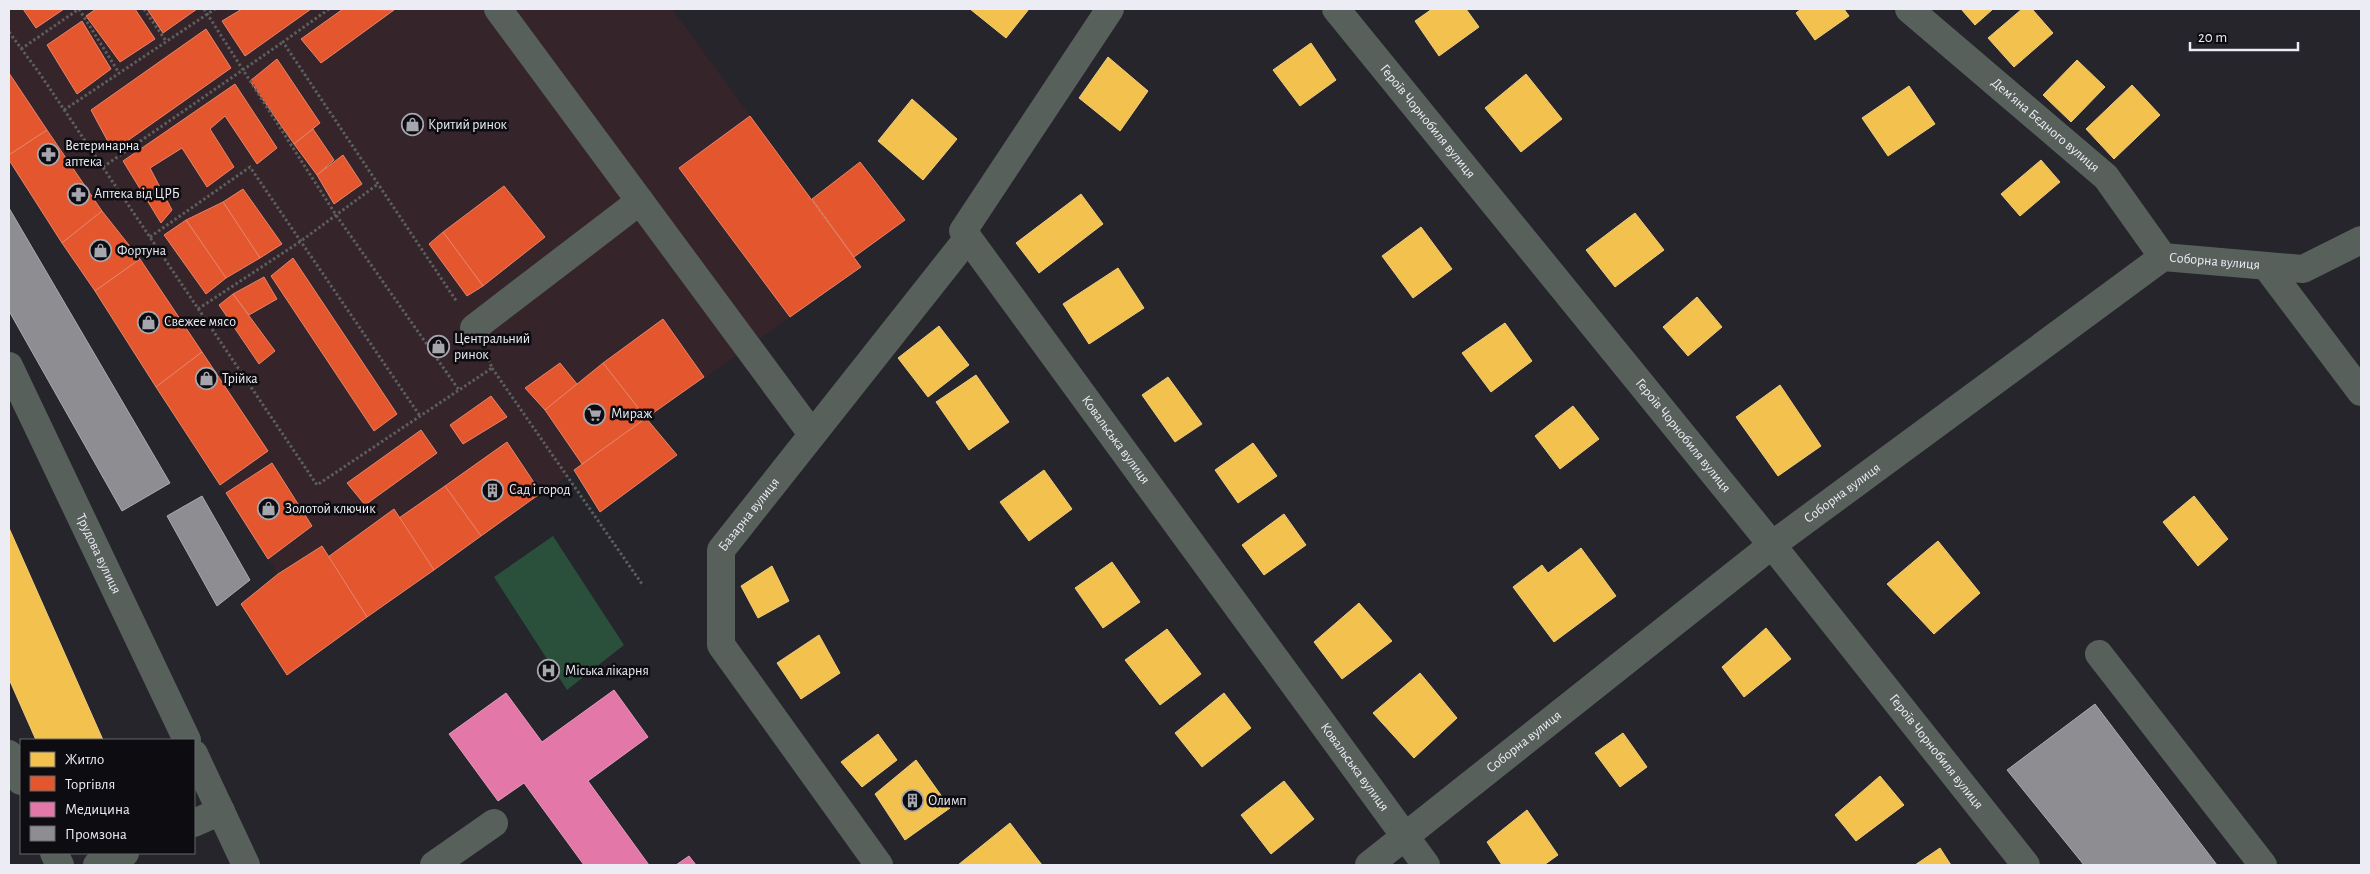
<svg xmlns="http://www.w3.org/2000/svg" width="2370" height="874" font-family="'Alegreya Sans',sans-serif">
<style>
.commercial{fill:#352429}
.green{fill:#2a4f3a}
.homes{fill:#f2c14e;stroke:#f0ce80}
.shops{fill:#e4572e;stroke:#e6846a}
.health{fill:#e377a8;stroke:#e69abf}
.industry{fill:#8d8d92;stroke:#aaaab0}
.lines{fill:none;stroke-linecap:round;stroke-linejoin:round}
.path{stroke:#5b5f5e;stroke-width:3;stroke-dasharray:2.5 2.5;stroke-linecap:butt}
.minor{stroke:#57605b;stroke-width:28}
.labels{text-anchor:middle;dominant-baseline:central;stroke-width:5;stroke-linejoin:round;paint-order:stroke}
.street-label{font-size:14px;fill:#ececf5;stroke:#0c0c11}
.poi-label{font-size:14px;fill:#ececf5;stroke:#0c0c11;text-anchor:start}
</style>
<rect width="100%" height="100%" fill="#25252b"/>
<path class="commercial" d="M9,9h663l189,258 -574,408 -46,-71 37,-30 -269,-414z"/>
<path class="green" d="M553,536l71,109 -57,45 -73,-113z"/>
<g class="homes">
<path d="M970,9h59l-23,29z"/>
<path d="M1432,9h34l13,18 -40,29 -24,-35z"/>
<path d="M1801,9h43l5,7 -34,24 -19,-27z"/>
<path d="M1961,9h32l-18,16z"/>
<path d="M2022,9h10l21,24 -39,34 -26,-29z"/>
<path d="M1311,43l25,37 -36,26 -27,-36z"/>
<path d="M1108,57l40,34 -28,40 -41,-33z"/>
<path d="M2077,60l28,27 -34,35 -28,-27z"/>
<path d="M1526,74l36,45 -41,33 -36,-44z"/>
<path d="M2132,85l28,30 -46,44 -28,-30z"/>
<path d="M1909,86l26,38 -47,32 -26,-38z"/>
<path d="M912,99l45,40 -34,41 -45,-39z"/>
<path d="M2041,160l19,22 -40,34 -19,-22z"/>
<path d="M1081,194l22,30 -64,49 -23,-30z"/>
<path d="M1635,213l29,37 -49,37 -29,-37z"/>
<path d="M1421,227l31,42 -39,29 -31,-42z"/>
<path d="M1118,268l26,40 -55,36 -26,-40z"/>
<path d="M1697,297l25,30 -34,29 -25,-29z"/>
<path d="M1505,323l27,38 -41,31 -29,-39z"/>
<path d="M939,326l30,39 -41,32 -30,-39z"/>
<path d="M976,375l33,47 -40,28 -33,-48z"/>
<path d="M1168,377l34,47 -27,18 -33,-47z"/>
<path d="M1780,385l41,61 -43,30 -42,-59z"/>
<path d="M1573,406l26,33 -39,30 -25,-33z"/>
<path d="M1253,443l24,33 -39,27 -23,-33z"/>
<path d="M1044,470l28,39 -43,32 -29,-39z"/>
<path d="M2194,496l34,43 -30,27 -35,-44z"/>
<path d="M1284,514l22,31 -42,30 -22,-30z"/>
<path d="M9,528l94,212h-67l-27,-61z"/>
<path d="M1938,541l42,52 -46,41 -47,-50z"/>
<path d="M1581,548l35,48 -62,46 -41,-55 29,-22 6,8z"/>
<path d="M1112,562l28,40 -37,26 -28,-40z"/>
<path d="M772,566l17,35 -31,17 -17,-32z"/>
<path d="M1359,603l33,38 -50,38 -28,-37z"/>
<path d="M1766,628l25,31 -47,38 -22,-30z"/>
<path d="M1167,629l34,45 -41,31 -35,-45z"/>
<path d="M819,635l21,38 -39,26 -24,-36z"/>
<path d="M1420,673l37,45 -43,40 -41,-45z"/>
<path d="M1224,693l27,35 -49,39 -27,-34z"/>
<path d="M1623,733l24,34 -27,20 -25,-34z"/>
<path d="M878,734l19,26 -35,27 -21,-25z"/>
<path d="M916,760l34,48 -45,32 -30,-46z"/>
<path d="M1880,776l24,29 -48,36 -21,-26z"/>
<path d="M1284,781l30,38 -43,35 -30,-39z"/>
<path d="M1527,810l31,45 -14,10h-42l-15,-23z"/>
<path d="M1010,823l32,42h-84z"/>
<path d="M1940,848l11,17h-36z"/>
</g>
<g class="shops">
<path d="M23,9h41l-28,19z"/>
<path d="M96,9h39l20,30 -35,23 -34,-46z"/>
<path d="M147,9h50l-34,24z"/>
<path d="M242,9h69l-66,47 -23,-35z"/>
<path d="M343,9l51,1 -73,53 -20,-24z"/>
<path d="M82,21l29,48 -34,25 -30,-49z"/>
<path d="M206,29l25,39 -118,83 -22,-41z"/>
<path d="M277,59l43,64 -26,21 -44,-63z"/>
<path d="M9,73l38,57 -38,25z"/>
<path d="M235,84l42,64 -20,16 -32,-48 -15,13 24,38 -27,20 -25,-39 -32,20 22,42 -11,13 -38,-62z"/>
<path d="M750,116l111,151 -71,50 -111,-149z"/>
<path d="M313,129l21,31 -17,15 -23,-31z"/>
<path d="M47,130l55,81 -40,32 -53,-83v-5z"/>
<path d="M343,155l19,29 -28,20 -17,-29z"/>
<path d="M860,162l45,58 -51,37 -42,-58z"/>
<path d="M504,186l41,51 -62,49 -40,-54z"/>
<path d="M243,189l39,55 -22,14 -37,-56z"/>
<path d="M223,202l37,56 -34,20 -40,-58z"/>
<path d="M102,211l38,48 -45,32 -33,-48z"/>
<path d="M186,220l40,58 -20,16 -42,-59z"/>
<path d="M443,232l40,54 -16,10 -38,-52z"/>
<path d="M293,258l104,156 -23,17 -103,-155z"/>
<path d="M140,259l62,93 -46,35 -61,-96z"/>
<path d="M264,277l13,22 -28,16 -16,-21z"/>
<path d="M233,294l42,57 -16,13 -40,-59z"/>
<path d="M663,319l41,58 -58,41 -43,-55z"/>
<path d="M202,352l66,99 -48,34 -64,-98z"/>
<path d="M560,363l17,21 -32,26 -20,-22z"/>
<path d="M603,363l43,55 -64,46 -37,-54z"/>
<path d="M491,396l16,21 -44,27 -13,-19z"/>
<path d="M646,418l31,37 -77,57 -26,-42z"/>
<path d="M421,430l16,23 -72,52 -18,-22z"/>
<path d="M507,442l34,51 -60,43 -36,-50z"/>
<path d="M272,463l40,63 -44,33 -42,-66z"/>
<path d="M445,486l36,50 -47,34 -35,-52z"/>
<path d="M394,509l40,61 -67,47 -39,-60z"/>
<path d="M322,546l45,71 -80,58 -46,-71 37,-30z"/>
</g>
<g class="health">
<path d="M614,690l34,47 -60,44 61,84h-65l-60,-82 -26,18 -49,-67 57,-41 36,49z"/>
<path d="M689,856l7,9h-20z"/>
</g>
<g class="industry">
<path d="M9,208l161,275 -48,28 -113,-200z"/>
<path d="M202,496l48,84 -33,26 -50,-90z"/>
<path d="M2095,704l122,161h-133l-77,-95z"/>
</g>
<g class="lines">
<g class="path">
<path d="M79,9l40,64"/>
<path d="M144,9l22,32"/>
<path d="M204,9l132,206 123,175"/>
<path d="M329,9l-46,33 174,260"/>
<path d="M9,32l31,42 277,411 175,-117 -4,-10"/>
<path d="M21,49l58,-40"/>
<path d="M64,110l151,-101"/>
<path d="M103,167l180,-125"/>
<path d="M150,237l100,-70 170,249"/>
<path d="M198,309l103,-68 77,-57"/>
<path d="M492,368l150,216"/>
</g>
<g class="minor">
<path d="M498,9l314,425"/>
<path id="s1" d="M1110,9l-147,222 463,634"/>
<path id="s2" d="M1336,9l436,536 254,320"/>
<path id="s3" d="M1909,9l197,168 57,80"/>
<path d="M2266,266l95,126"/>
<path d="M474,328l166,-127"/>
<path id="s4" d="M9,366l178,374"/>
<path d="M2099,654l164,211"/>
<path d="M9,754l12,27"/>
<path d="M194,754l52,111"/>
<path d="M194,823l27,-12"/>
<path d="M54,853l6,12"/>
<path d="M97,865l28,-12"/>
<path d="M434,865l60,-42"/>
<path id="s5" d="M879,865l-158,-220v-95l247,-312"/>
<path id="s6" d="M1369,865l403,-320 391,-288 140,12 58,-29"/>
</g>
</g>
<defs>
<symbol id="shop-ring" viewBox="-11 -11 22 22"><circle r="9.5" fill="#0c0c11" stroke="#a6a6ae" stroke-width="1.5"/><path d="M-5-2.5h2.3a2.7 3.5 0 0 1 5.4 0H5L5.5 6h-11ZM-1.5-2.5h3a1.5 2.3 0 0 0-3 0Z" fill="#a6a6ae"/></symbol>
<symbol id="pharmacy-ring" viewBox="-11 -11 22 22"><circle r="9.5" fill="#0c0c11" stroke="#a6a6ae" stroke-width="1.5"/><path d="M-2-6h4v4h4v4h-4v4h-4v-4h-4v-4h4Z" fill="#a6a6ae"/></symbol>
<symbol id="supermarket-ring" viewBox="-11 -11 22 22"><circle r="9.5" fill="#0c0c11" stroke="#a6a6ae" stroke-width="1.5"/><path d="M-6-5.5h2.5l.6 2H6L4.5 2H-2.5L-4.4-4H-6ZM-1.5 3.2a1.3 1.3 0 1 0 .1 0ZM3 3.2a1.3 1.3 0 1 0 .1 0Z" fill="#a6a6ae"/></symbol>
<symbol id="building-ring" viewBox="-11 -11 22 22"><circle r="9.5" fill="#0c0c11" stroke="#a6a6ae" stroke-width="1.5"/><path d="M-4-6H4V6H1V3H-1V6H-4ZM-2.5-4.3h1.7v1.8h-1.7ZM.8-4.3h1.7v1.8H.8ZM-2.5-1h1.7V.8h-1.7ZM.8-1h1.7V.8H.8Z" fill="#a6a6ae"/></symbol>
<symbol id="hospital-ring" viewBox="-11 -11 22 22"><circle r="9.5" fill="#0c0c11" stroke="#a6a6ae" stroke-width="1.5"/><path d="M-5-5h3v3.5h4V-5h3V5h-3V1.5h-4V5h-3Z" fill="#a6a6ae"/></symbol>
</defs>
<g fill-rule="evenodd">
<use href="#shop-ring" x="400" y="112" width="25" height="25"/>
<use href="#pharmacy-ring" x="36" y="142" width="25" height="25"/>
<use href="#pharmacy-ring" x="66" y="182" width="25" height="25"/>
<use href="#shop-ring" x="88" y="238" width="25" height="25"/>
<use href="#shop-ring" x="136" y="310" width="25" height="25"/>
<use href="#shop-ring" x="426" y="334" width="25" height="25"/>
<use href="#shop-ring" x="194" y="366" width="25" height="25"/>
<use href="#supermarket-ring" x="582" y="402" width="25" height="25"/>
<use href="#building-ring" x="480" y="478" width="25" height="25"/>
<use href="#shop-ring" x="256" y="496" width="25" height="25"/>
<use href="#hospital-ring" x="536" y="658" width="25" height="25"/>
<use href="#building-ring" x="900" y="788" width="25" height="25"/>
</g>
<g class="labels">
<g class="street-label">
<text stroke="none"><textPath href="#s2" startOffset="145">Героїв Чорнобиля вулиця</textPath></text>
<text stroke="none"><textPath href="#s3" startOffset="179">Дем’яна Бєдного вулиця</textPath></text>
<text stroke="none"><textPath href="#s6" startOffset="1052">Соборна вулиця</textPath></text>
<text stroke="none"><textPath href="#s2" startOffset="550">Героїв Чорнобиля вулиця</textPath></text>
<text stroke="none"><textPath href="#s1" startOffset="525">Ковальська вулиця</textPath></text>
<text stroke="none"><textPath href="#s6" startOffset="602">Соборна вулиця</textPath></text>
<text stroke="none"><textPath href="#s5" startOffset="411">Базарна вулиця</textPath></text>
<text stroke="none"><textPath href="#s4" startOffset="208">Трудова вулиця</textPath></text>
<text stroke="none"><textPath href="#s6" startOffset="198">Соборна вулиця</textPath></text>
<text stroke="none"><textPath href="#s2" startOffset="955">Героїв Чорнобиля вулиця</textPath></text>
<text stroke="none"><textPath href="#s1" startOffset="930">Ковальська вулиця</textPath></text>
</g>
<g class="poi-label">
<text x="428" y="125">Критий ринок</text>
<text x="65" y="146">Ветеринарна<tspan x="65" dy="16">аптека</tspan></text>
<text x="94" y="194">Аптека від ЦРБ</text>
<text x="117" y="251">Фортуна</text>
<text x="164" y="322">Свежее мясо</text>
<text x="454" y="339">Центральний<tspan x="454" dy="16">ринок</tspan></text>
<text x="222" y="379">Трійка</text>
<text x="611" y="414">Мираж</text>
<text x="509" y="490">Сад і город</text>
<text x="285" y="509">Золотой ключик</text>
<text x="565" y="671">Міська лікарня</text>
<text x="928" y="801">Олимп</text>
</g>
</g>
<rect width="2370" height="874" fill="none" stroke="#ececf5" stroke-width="20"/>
<rect x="20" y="739" width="175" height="115" fill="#0c0c11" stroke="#66666c"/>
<rect x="30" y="752" width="25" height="15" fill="#f2c14e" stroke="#66666c"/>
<text x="65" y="764" font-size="15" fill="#ececf5">Житло</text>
<rect x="30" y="776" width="25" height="15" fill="#e4572e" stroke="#66666c"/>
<text x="65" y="789" font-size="15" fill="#ececf5">Торгівля</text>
<rect x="30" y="802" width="25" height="15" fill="#e377a8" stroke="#66666c"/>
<text x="65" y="814" font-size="15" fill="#ececf5">Медицина</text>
<rect x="30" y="826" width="25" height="15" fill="#8d8d92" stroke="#66666c"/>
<text x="65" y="839" font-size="15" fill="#ececf5">Промзона</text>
<path d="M2190 42v8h108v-8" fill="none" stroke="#ececf5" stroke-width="2.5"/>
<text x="2198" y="42" font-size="15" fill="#ececf5" stroke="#0c0c11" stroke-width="4" paint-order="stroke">20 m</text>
</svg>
